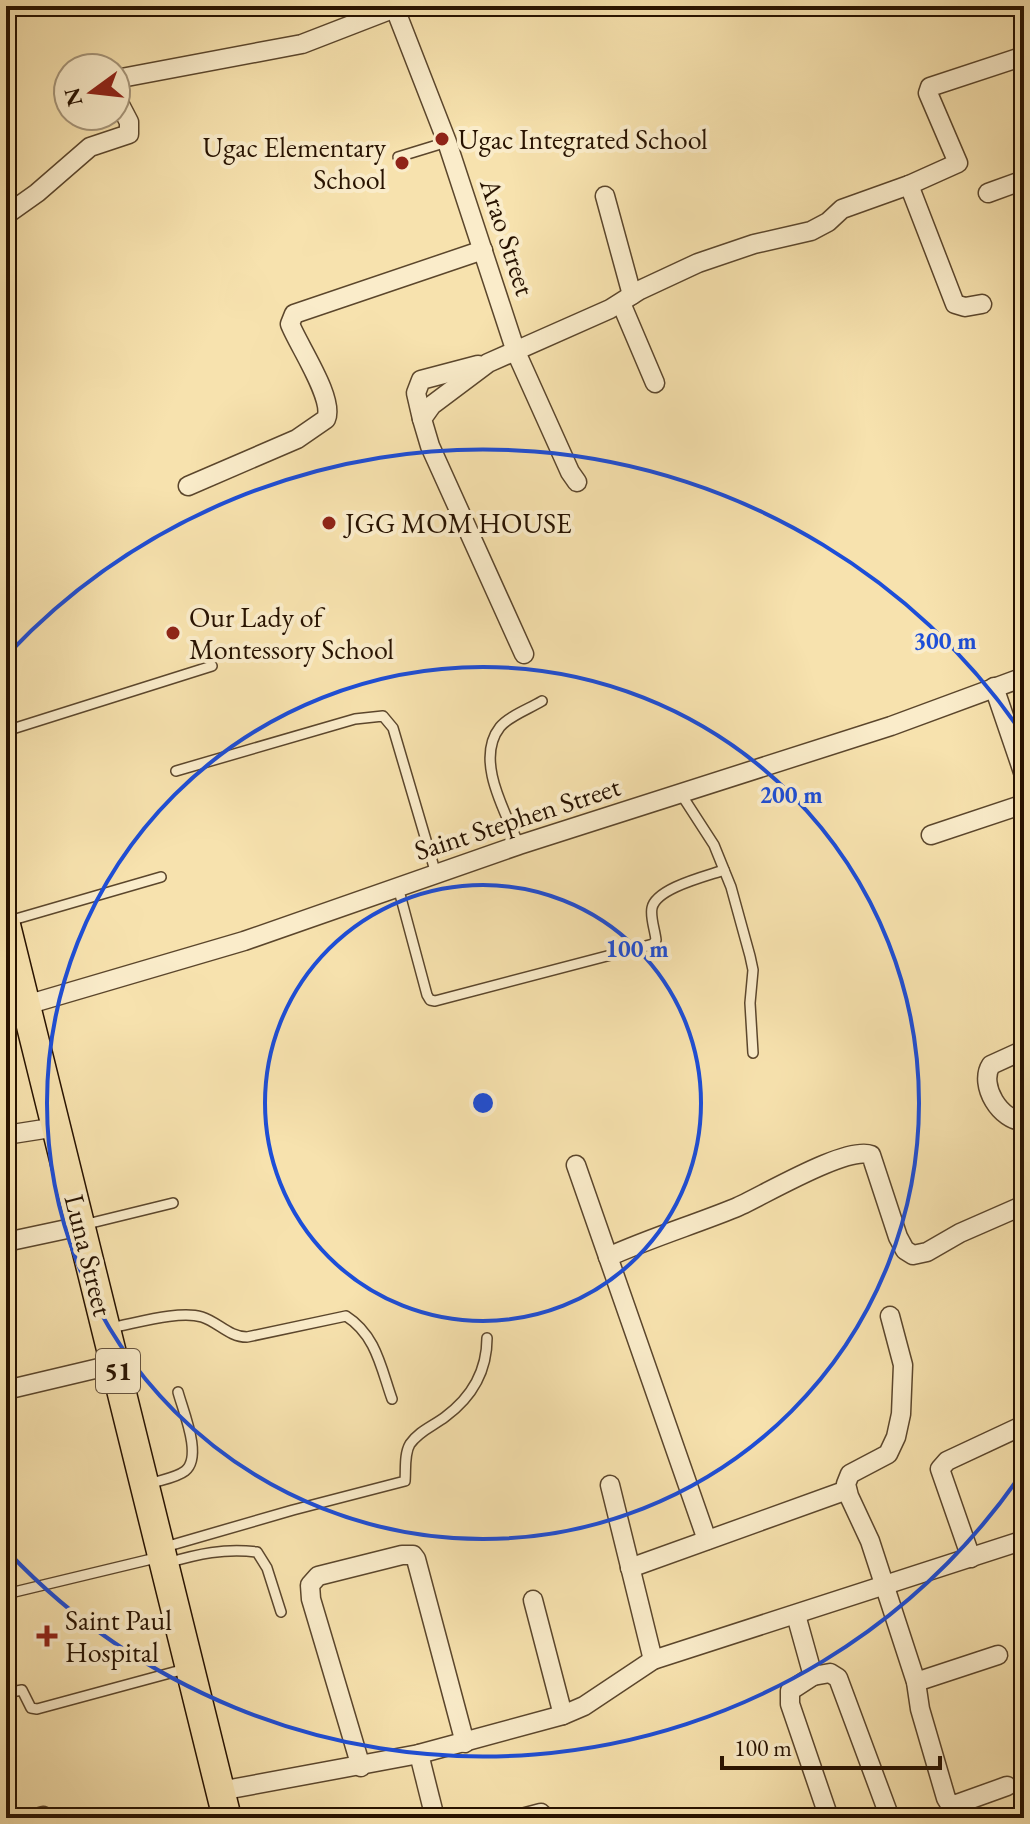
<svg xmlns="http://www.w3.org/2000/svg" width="1030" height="1824" font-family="'EB Garamond',serif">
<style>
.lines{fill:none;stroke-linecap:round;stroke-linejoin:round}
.lane-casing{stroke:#5b462c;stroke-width:12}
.street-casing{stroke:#5b462c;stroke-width:21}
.primary-casing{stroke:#271200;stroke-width:31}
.lane{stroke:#faecca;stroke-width:9}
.street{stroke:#faecca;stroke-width:18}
.primary{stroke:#f7e2ae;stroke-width:28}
.ring{fill:none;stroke:#1d4ed8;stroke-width:4}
.poi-dot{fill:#8f2418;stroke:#faecca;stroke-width:3}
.labels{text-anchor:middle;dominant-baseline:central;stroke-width:8;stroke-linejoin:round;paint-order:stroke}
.shield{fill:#faecca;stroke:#66533d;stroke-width:2}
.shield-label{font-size:26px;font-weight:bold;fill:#271200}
.poi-label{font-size:28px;fill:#271200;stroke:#faecca;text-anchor:start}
.street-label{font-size:28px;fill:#271200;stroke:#faecca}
.centre{fill:#1d4ed8;stroke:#faecca;stroke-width:4}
.ring-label{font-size:24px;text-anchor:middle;font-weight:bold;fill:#1d4ed8;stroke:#faecca;stroke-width:8;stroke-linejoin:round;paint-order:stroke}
</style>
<rect width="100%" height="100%" fill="#f7e2ae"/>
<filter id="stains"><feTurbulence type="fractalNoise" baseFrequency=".0025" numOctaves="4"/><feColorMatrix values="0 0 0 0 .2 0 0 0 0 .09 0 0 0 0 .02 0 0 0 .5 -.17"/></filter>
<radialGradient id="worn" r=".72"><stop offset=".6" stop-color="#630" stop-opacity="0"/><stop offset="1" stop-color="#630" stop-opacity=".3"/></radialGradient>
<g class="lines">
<defs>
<g id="lane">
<path d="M398,157l49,-15"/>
<path d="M6,731l206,-65"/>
<path d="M176,771l179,-52 28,-3 10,12 43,146"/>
<path d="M681,794l33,51 17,42 19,69 3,14 -3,33 3,50"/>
<path d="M519,845c-13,-32 -45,-85 -19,-118 9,-11 29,-18 42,-26"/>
<path d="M398,887l29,108 3,5 5,1 218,-57 3,-4c-1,-10 -6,-23 -4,-32 4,-20 55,-32 72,-38"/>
<path d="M9,921l152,-44"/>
<path d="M83,1225l90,-22"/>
<path d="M109,1328c25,-4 69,-18 93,-11 16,5 27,20 45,20l99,-21c30,19 35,52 46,83"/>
<path d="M149,1484c11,-4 27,-6 36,-13 18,-14 -2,-60 -7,-79"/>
<path d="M165,1547l128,-37 112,-29c1,-11 -1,-27 5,-37 9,-13 23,-18 35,-27 27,-20 42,-46 42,-79"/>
<path d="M167,1563c31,-9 57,-15 90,-11l10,16 14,44"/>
<path d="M6,1594l154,-37"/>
<path d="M6,1693l16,-3 9,18 6,1 148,-40"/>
</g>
<g id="street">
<path d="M394,6l53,136 69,210 54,120 7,10"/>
<path d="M116,79l186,-35 93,-36"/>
<path d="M909,185l49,-22 -30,-70 2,-6 94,-31"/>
<path d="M988,193l36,-13"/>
<path d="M605,196l27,99"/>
<path d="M6,215l31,-22 53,-46 39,-13v-12l-13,-25"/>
<path d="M621,303l34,80"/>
<path d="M422,419l-6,-26 5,-13 57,-15"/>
<path d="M188,486l109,-47 29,-20c9,-20 -28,-74 -36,-95l4,-10 189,-64"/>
<path d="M524,654l-94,-208 -8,-27 10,-14 56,-42 122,-54 30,-19 58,-27 56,-19 57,-13 17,-9 14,-13 67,-24 46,119 10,3 17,-3"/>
<path d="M994,687l30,88"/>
<path d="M931,835l93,-31"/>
<path d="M26,1005l218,-64 275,-96 372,-119 133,-49"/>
<path d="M1024,1050l-33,15c-13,20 10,57 33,56"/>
<path d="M6,1135l51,-8"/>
<path d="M576,1165l131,375"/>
<path d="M6,1242l75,-16"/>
<path d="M608,1257c42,-19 85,-32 127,-49 26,-11 112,-63 136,-53l27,82 7,13 8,5 14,-3 33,-19 64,-28"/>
<path d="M890,1316l13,49 -2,49 -5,23 -8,17 -38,20 -4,10 3,12 21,45 46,141 4,27 26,89 3,5 8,1 50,-18"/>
<path d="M6,1390l110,-26"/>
<path d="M610,1485l43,175"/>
<path d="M971,1558l-31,-89 7,-8 77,-36"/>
<path d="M630,1568l217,-78"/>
<path d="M533,1600l30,115"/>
<path d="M796,1615l17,61 -23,15v13l39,114"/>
<path d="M813,1676l17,-3 8,5 52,140"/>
<path d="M916,1682l82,-27"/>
<path d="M419,1754l16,64"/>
<path d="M361,1767l-50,-168 -1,-14 8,-9 84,-21h11l3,4 49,184"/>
<path d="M220,1791l199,-37 144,-39 21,-9 69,-46 371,-120"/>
<path d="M36,1818l7,-2"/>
<path d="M522,1818l19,-5"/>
</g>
<path id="primary" d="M6,925l221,893"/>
</defs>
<use href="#lane" class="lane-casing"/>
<use href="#street" class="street-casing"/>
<use href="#primary" class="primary-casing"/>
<use href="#lane" class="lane"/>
<use href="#street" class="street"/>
<use href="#primary" class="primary"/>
</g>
<g class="ring">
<circle cx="483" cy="1103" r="218"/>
<circle cx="483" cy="1103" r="436"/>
<path d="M1022 1473A654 654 0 0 1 9 1553M9 653A654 654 0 0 1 1022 733"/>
</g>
<g class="poi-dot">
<circle cx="442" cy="139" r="8"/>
<circle cx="402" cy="163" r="8"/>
<circle cx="329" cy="523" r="8"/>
<circle cx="173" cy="633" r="8"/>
<path d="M43 1624h8v8h8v8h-8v8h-8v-8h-8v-8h8z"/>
</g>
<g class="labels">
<rect class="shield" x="96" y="1349" width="44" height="44" rx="6"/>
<g class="shield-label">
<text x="118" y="1371">51</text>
</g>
<g class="poi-label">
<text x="458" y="139">Ugac Integrated School</text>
<text x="386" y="147" text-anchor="end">Ugac Elementary<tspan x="386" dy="32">School</tspan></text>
<text x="345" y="523">JGG MOM HOUSE</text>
<text x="189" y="617">Our Lady of<tspan x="189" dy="32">Montessory School</tspan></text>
<text x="65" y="1620">Saint Paul<tspan x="65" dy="32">Hospital</tspan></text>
</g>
<g class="street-label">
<text transform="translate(508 237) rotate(72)">Arao Street</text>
<text transform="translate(517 818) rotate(-18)">Saint Stephen Street</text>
<text transform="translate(89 1255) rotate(76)">Luna Street</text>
</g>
</g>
<circle cx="483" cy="1103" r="12" class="centre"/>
<g class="ring-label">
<text x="945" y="649">300 m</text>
<text x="791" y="803">200 m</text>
<text x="637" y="957">100 m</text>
</g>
<rect width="1030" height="1824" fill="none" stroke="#f7e2ae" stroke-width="32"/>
<rect x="8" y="8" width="1014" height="1808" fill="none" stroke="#271200" stroke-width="4"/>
<rect x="16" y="16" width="998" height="1792" fill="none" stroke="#271200" stroke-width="2"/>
<g transform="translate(92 92) rotate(255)"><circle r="38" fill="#faecca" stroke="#a69579" stroke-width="2"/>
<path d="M0-6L14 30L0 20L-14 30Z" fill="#8f2418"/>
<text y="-12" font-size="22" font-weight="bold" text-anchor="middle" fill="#271200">N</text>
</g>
<path d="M722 1756v12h218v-12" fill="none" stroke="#271200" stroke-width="4"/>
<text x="734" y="1756" font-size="24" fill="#271200" stroke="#faecca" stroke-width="6" paint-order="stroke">100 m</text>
<rect width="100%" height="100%" filter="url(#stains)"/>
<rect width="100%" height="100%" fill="url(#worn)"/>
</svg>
